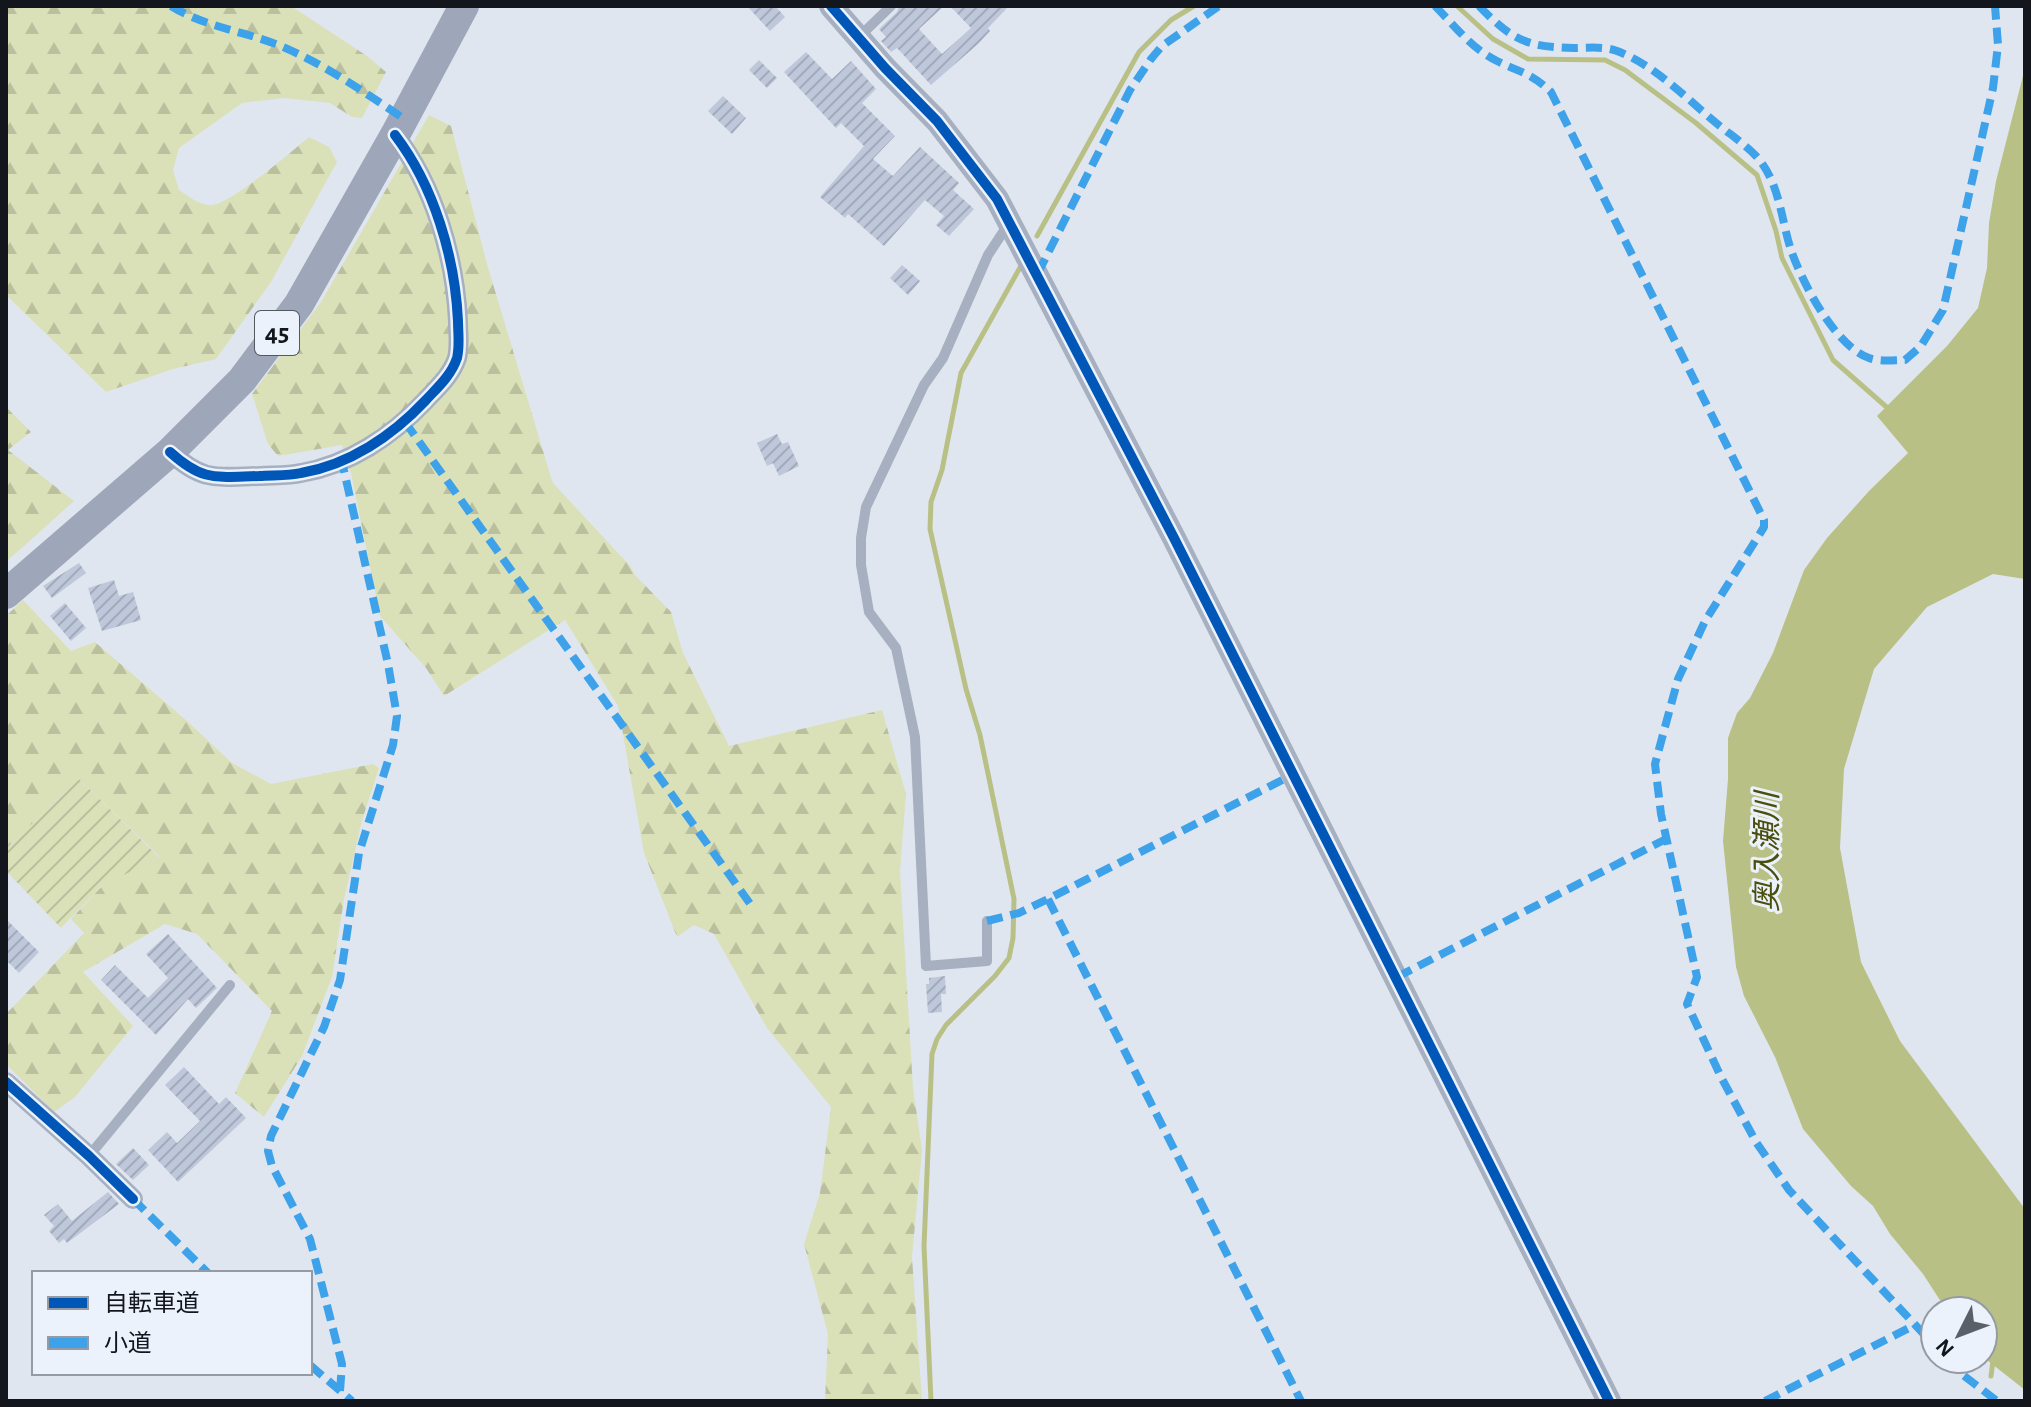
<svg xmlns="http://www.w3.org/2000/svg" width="2031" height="1407" font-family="'Alegreya Sans','Noto Sans JP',sans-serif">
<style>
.forest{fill:url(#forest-firs)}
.garden{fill:url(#garden-furrows)}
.water{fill:#b9c086}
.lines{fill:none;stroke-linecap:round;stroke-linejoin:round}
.stream{stroke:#b9c086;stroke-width:5}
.building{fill:url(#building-hatch)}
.service{stroke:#a6b0c0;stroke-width:10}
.minor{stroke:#a6b0c0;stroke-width:20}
.tertiary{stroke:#a6b0c0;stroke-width:24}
.primary{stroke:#9ea7ba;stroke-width:30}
.quiet{stroke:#3da2ea;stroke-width:8;stroke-dasharray:16 8;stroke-linecap:butt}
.cycleway-casing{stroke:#ebf2fc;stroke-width:15}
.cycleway{stroke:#0057b8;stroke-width:10}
.labels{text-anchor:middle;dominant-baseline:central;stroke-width:6;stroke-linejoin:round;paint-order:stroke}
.shield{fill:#ebf2fc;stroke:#545960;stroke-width:2}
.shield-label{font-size:26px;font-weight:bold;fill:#13171d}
.water-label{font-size:30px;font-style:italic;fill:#4b4f0e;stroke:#ebf2fc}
</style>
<defs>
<pattern id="forest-firs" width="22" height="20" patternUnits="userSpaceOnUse" patternTransform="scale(2)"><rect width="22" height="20" fill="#dae1b8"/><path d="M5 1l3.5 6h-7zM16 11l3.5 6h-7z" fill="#bac09e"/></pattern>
<pattern id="garden-furrows" width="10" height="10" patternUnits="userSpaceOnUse" patternTransform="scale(2)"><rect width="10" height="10" fill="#dae1b8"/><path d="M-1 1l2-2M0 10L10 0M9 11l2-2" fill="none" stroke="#bac09e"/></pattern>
<pattern id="building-hatch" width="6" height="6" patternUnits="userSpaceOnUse" patternTransform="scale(2)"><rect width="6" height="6" fill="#bec8da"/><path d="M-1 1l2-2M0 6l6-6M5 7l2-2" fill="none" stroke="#a2abbb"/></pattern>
</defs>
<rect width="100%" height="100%" fill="#e0e6f0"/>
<g class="forest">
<path d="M6,6h285l76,50 19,16 -24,46 -10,-1 -22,-14 -46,-5 -42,5 -63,45 -6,22 6,20c9,6 21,16 34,15 20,-3 78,-53 96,-68l20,10 8,15 -66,120 -55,77 -43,10 -67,23 -100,-97z"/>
<path d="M429,115l22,11 36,138 63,210 3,9 78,84 3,7 37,38 12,41 46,93 153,-36 24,84 -6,77 13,217 9,62 -10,107 10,144h-97l3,-67 -24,-90 16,-51 11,-86 -64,-79 -53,-94 -20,-9 -17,12 -33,-84 -26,-147 -53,-86 -121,76 -18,-28 -46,-52 -29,-143 -9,-28 -64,11 -10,-12 -16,-50 69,-92z"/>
<path d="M6,407l25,25 -23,18 66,51 -68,61z"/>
<path d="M23,600l48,51 24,-9 92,79 45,42 39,21 102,-20 6,4 -17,52 -18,79 -12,78 -30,79 -38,61 -29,-24 37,-82 -75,-77 -32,-10 -82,48 50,54 -58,71 -21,15 -48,-48v-50l78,-81 -13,-14 33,-35 56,-27 -81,-78 -73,70v-233z"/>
</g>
<path class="garden" d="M79,779l81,79 -56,26 -43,44 -55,-57v-22z"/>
<path class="water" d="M2025,68v511l-32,-5 -66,33 -53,62 -30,100 -4,79 21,114 39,79 125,168v181l-42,-33v-46h-36l-24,-37 -33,-40 -17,-28 -22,-20 -48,-57 -28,-72 -31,-61 -8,-29 -13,-126 5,-62v-41l9,-25 13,-15 23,-45 31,-83 23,-32 42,-47 39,-38 -31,-37 70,-70 31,-38 9,-40 2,-45 7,-42z"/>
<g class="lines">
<g class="stream">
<path d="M1457,6l36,33 35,20 77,1 20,10 71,53 61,52 19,56 6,27 51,102 58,51"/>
<path d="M1037,236l102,-184 32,-32 23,-14"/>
<path d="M1991,1376l2,-15"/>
<path d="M931,1401l-7,-155 8,-192 5,-15 9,-14 49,-49 14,-18 4,-20 1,-39 -34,-164 -14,-46 -36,-160 1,-27 11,-32 19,-97 61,-109"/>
</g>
</g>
<g class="building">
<path d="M747,6h28l10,11 -15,14z"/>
<path d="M899,6h45l-25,23 23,25 29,-26 -21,-22h59l-21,22 2,3 -12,13 -47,41 -34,-37 -6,4 -10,-11 5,-4 -7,-8 18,-17z"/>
<path d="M806,52l26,27 19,-18 25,28 -14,14 33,33 -22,23 20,17 27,-29 39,36 -6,7 21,19 -25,27 -13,-11 8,-9 -19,-16 -41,46 -36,-32 -3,4 -25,-21 44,-51 -23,-23 -5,5 -52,-56z"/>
<path d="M759,60l18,18 -10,10 -18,-18z"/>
<path d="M723,96l23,22 -14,16 -24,-23z"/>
<path d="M902,265l18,16 -12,14 -18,-17z"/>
<path d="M777,434l5,10 6,-2 11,24 -20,10 -6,-13 -6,3 -10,-23z"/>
<path d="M79,563l7,10 -34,25 -9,-12z"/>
<path d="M114,580l5,16 14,-4 8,28 -39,11 -14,-43z"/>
<path d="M65,603l21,25 -15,13 -21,-25z"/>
<path d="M6,919l33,33 -20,21 -13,-13z"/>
<path d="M168,934l49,54 -21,20 -8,-9 -32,36 -55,-55 14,-15 33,33 20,-20 -22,-24z"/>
<path d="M945,976l1,18h-5l1,18 -14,1 -2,-29h3v-6z"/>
<path d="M184,1067l35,37 7,-7 20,21 -68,64 -30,-32 19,-18 10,11 23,-22 -35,-36z"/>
<path d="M133,1148l16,17 -16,15 -17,-16z"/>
<path d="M108,1192l11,12 -52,39 -3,-4 -5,4 -10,-12 5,-5 -10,-11 14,-11 14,17z"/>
</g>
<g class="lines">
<g class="service">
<path d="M858,38l33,-32"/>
<path d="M987,921v40l-61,5 -11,-229 -19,-89 -27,-36 -8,-47v-27l5,-31 58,-122 19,-27 45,-103 21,-32"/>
<path d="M89,1156l141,-171"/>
</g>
<g class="minor">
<path d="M170,452c33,30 46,25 89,24 14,-1 29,0 42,-3 48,-8 91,-37 124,-72 12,-13 26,-25 32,-43 3,-12 1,-25 1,-37 -3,-64 -24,-135 -63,-186"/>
<path d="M6,1082l83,74 44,43"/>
</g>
<path class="tertiary" d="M831,6l54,62 52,53 60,78 177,339 435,863"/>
<path class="primary" d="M6,594l164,-142 72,-72 57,-76 96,-169 69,-129"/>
<g class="quiet">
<path d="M171,6c37,23 82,26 121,45 39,18 75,43 111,67"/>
<path d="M1435,6c19,19 37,43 62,55 24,12 33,11 54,31l213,428v7l-59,94 -27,58 -23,85 6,50 36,163 -10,27 34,73 35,65 33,48 146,156"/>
<path d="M1479,6c33,34 47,41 95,42 14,0 30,-2 43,3 37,14 67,45 98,71 13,11 30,22 42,35 22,25 24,60 33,90 11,34 45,99 79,111 11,4 25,2 36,2l16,-14 22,-36 50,-222 5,-43 -3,-39"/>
<path d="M1038,273l92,-183 21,-31 11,-13 57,-40"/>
<path d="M405,422l346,483"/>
<path d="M1048,899l253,502"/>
<path d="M987,921l32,-8 29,-14 246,-125"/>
<path d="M1397,977l269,-138"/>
<path d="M133,1199l75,74"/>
<path d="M1947,1359l16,16 34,26"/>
<path d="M310,1365l42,36"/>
<path d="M340,1391l2,-27 -32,-125 -38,-73 -4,-15 3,-15 53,-109 16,-47 19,-127 34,-108 4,-29 -9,-52 -46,-202"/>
<path d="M1765,1401l150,-76"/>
</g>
<defs>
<g id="cycleway">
<path d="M831,6l54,62 52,53 60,78 177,339 435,863"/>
<path d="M170,452c33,30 46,25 89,24 14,-1 29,0 42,-3 48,-8 91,-37 124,-72 12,-13 26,-25 32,-43 3,-12 1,-25 1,-37 -3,-64 -24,-135 -63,-186"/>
<path d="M6,1082l83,74 44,43"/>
</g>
</defs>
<use href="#cycleway" class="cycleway-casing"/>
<use href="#cycleway" class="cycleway"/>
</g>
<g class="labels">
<rect class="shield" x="255" y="311" width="44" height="44" rx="6"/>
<g class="shield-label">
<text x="277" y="333">45</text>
</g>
<g class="water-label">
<text transform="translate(1768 852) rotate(-90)">奥入瀬川</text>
</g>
</g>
<rect width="2031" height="1407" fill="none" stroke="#13171d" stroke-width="16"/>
<rect x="32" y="1271" width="280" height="104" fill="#ebf2fc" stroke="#959aa3" stroke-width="2"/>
<rect x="48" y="1297" width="40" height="12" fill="#0057b8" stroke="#959aa3" stroke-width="2"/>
<text x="104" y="1311" font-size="24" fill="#13171d">自転車道</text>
<rect x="48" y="1337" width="40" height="12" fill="#3da2ea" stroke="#959aa3" stroke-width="2"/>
<text x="104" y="1351" font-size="24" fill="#13171d">小道</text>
<g transform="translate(1959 1335) rotate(228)"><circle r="38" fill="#ebf2fc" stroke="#959aa3" stroke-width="2"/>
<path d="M0-6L14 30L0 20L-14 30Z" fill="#5b5f67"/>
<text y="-12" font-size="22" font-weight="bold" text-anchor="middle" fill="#13171d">N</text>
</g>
</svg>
